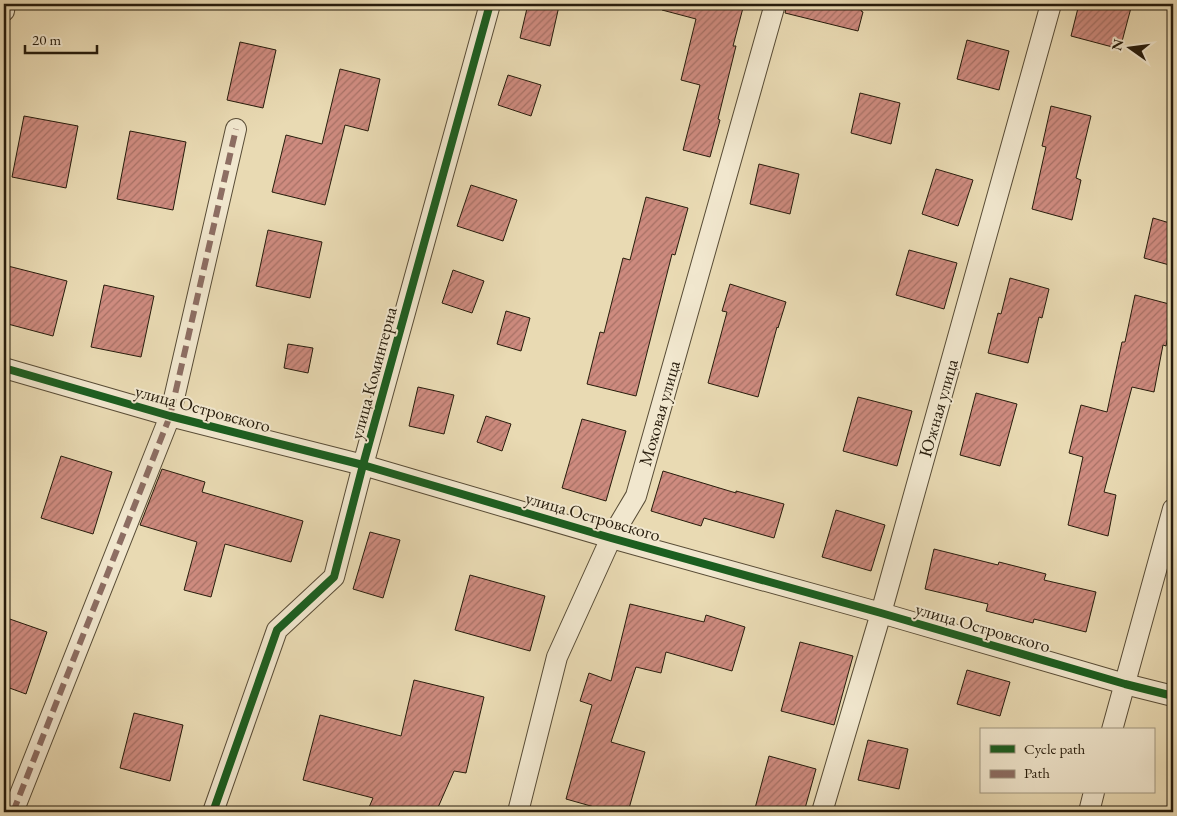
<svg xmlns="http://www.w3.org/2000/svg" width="1177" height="816" font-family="'EB Garamond',serif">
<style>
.building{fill:url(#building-hatch);stroke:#271c0c}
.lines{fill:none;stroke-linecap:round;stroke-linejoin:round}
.street-casing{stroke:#584c36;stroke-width:22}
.street{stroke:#f1e7ce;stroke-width:20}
.quiet{stroke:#8d6e63;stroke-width:6;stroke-dasharray:12 6;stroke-linecap:butt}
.cycleway-casing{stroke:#f1e7ce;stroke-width:11}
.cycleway{stroke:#1b5e20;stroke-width:8}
.labels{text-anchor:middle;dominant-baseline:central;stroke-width:4;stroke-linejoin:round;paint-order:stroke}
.street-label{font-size:18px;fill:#271c0c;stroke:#f1e7ce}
</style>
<defs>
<pattern id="building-hatch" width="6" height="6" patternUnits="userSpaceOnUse" patternTransform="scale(1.25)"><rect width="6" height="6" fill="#ce8b7f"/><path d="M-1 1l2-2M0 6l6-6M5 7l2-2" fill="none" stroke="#a77166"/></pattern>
</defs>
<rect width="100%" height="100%" fill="#e9dab3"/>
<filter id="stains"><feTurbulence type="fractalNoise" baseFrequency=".004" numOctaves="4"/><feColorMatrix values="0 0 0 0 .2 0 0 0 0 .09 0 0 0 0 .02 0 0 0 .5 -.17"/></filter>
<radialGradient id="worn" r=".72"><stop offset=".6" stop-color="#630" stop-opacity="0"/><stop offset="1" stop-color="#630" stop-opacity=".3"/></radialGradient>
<g class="building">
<path d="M528,4h20l11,2 -9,40 -30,-8z"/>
<path d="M663,4h81l-11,42h3l-18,73 2,1 -10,37 -27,-7 17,-65 -19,-5 15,-61 -34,-9z"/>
<path d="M787,4h76l-2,7 2,1 -5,19 -73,-18z"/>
<path d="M1079,4h53l-12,45 -49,-13z"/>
<path d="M967,40l42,11 -10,39 -42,-11z"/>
<path d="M240,42l36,8 -13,58 -36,-8z"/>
<path d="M340,69l40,10 -12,52 -23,-6 -20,80 -53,-13 14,-57 36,9z"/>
<path d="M508,75l33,10 -10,31 -33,-11z"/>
<path d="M860,93l40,10 -9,41 -40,-11z"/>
<path d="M1051,106l40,10 -15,62 5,2 -9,40 -40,-11 14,-62 -4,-1z"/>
<path d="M24,116l54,10 -12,62 -54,-11z"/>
<path d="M130,131l56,11 -13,68 -56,-11z"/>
<path d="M759,164l40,10 -9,40 -40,-10z"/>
<path d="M936,169l37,11 -15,46 -36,-12z"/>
<path d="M471,185l46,15 -14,41 -46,-15z"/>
<path d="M646,197l42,11 -13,47 -3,-1 -36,142 -49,-12 13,-52 4,1 19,-75 7,2z"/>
<path d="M1153,218l20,6v42l-29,-8z"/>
<path d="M268,230l54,12 -12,56 -54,-12z"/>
<path d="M909,250l48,13 -13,46 -48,-14z"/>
<path d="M4,265l63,16 -14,55 -49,-13z"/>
<path d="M453,270l31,11 -12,32 -30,-10z"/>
<path d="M1010,278l39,11 -7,29 -3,-1 -11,46 -40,-10 10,-40 3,1z"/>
<path d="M730,284l56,18 -8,26 -1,-1 -19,70 -50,-14 19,-71 -5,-1z"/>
<path d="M104,285l50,11 -13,61 -50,-10z"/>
<path d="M1135,295l38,10v8l-7,33 -3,-1 -9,47 -22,-5 -28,105 12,3 -8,41 -40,-11 15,-68 -14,-4 12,-48 26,7 15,-70h3z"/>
<path d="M506,311l24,7 -9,33 -24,-7z"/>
<path d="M288,344l25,4 -5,25 -24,-5z"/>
<path d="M418,387l36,8 -10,39 -35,-8z"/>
<path d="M976,393l41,11 -17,62 -40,-11z"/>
<path d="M858,397l54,14 -15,55 -54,-15z"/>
<path d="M486,416l25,8 -9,27 -25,-9z"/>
<path d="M582,419l44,12 -20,70 -44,-13z"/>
<path d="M61,456l51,16 -19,62 -52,-16z"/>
<path d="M162,469l43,13 -3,10 101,29 -12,41 -66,-18 -14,53 -27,-7 13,-48 -57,-17z"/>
<path d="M663,471l73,22v-2l48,13 -10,34 -70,-20 -3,8 -50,-15z"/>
<path d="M836,510l49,15 -14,46 -49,-14z"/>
<path d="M370,532l30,8 -17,58 -30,-9z"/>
<path d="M934,549l64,16 1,-3 47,12 -2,6 52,12 -10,40 -52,-13 -1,4 -47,-12 2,-7 -63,-15z"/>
<path d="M470,575l75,21 -15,55 -75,-21z"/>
<path d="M630,604l74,18 2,-7 39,12 -13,44 -66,-19 -5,21 -25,-6 -25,75 34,10 -17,60h-16l-46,-13 26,-94 -12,-4 9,-28 22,8z"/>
<path d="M4,617l43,15 -21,62 -22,-8z"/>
<path d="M800,642l53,14 -19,69 -53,-14z"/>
<path d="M967,670l43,12 -10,34 -43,-12z"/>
<path d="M414,680l70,17 -18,76 -12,-2 -18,41h-69l6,-14 -70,-18 17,-65 81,21z"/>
<path d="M134,713l49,12 -13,56 -50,-13z"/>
<path d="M868,740l40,9 -9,40 -41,-9z"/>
<path d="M769,756l47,13 -12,43h-50z"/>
</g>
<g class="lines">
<defs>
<g id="street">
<path d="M4,11l1,-7"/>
<path d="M4,368l166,48 193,49 248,73 270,75 244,71 48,12"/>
<path d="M1112,730l61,-221"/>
<path d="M13,812l157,-396 66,-287"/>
<path d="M213,812l64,-182 57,-53 29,-112 127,-461"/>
<path d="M518,812l39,-155 54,-119 25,-42 139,-492"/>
<path d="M822,812l59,-199 170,-609"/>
<path d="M1089,812l5,-20"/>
</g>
</defs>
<use href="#street" class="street-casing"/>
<use href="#street" class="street"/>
<path class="quiet" d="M13,812l157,-396 66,-287"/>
<defs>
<g id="cycleway">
<path d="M4,368l166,48 193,49 248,73 270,75 244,71 48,12"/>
<path d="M213,812l64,-182 57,-53 29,-112 127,-461"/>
</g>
</defs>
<use href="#cycleway" class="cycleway-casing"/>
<use href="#cycleway" class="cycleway"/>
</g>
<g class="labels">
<g class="street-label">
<text transform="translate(373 373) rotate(-75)">улица Коминтерна</text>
<text transform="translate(203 408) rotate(15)">улица Островского</text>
<text transform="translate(938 408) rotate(-74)">Южная улица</text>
<text transform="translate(659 413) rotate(-74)">Моховая улица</text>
<text transform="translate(593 516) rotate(16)">улица Островского</text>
<text transform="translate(983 627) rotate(16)">улица Островского</text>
</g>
</g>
<rect width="1177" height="816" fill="none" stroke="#e9dab3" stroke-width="20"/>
<rect x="5" y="5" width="1167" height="806" fill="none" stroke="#271c0c" stroke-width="2.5"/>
<rect x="10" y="10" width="1157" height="796" fill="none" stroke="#271c0c"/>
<rect x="980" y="728" width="175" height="65" fill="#f1e7ce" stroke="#a09680"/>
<rect x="990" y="745" width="25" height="8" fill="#1b5e20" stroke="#a09680"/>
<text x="1024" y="754" font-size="15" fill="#271c0c">Cycle path</text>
<rect x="990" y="770" width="25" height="8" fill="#8d6e63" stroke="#a09680"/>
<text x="1024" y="778" font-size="15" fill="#271c0c">Path</text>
<g transform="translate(1130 48) rotate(284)" stroke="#f1e7ce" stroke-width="4" paint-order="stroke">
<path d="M0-4L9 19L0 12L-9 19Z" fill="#271c0c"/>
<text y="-8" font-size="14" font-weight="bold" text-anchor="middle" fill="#271c0c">N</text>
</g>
<path d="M25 45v8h72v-8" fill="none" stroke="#271c0c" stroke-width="2.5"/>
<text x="32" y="45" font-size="15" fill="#271c0c" stroke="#f1e7ce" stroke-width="4" paint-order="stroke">20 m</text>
<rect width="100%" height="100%" filter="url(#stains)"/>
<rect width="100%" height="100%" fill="url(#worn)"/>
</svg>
